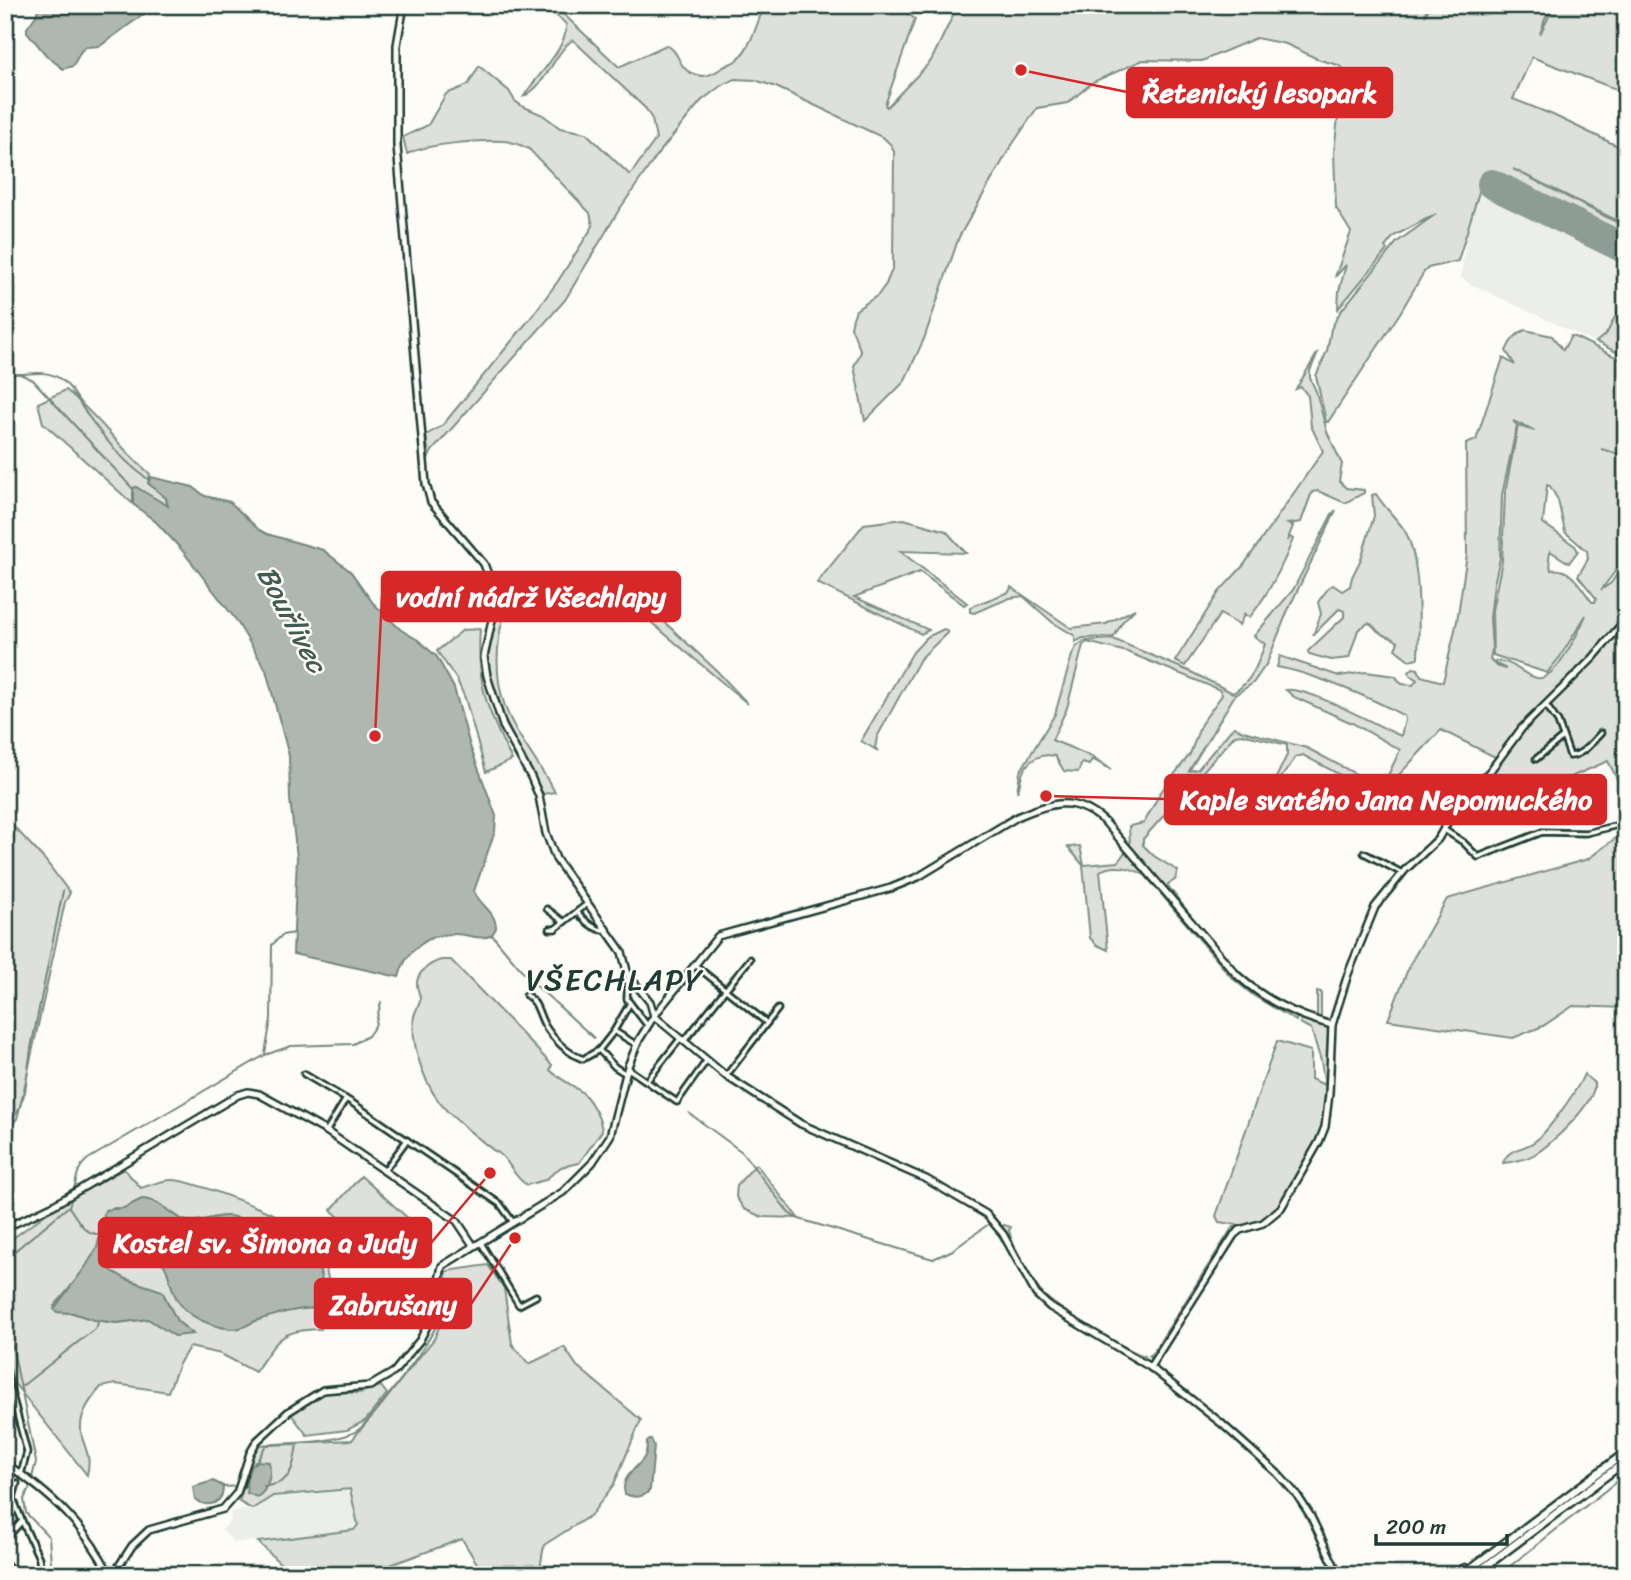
<svg xmlns="http://www.w3.org/2000/svg" width="1631" height="1580" font-family="Sriracha,sans-serif">
<style>
.built{fill:#eceee9}
.green{fill:#dde0db;stroke:#7e8e88;stroke-width:2;fill-rule:evenodd}
.water{fill:#aeb8b1;stroke:#75877f;stroke-width:2}
.lines{fill:none;stroke-linecap:round;stroke-linejoin:round}
.stream{stroke:#75877f;stroke-width:2}
.runway{stroke:#8e9c96;stroke-width:30}
.street-casing{stroke:#1f3d34;stroke-width:9}
.secondary-casing{stroke:#1f3d34;stroke-width:10}
.highway-casing{stroke:#1f3d34;stroke-width:11}
.street{stroke:#fdfcf7;stroke-width:3.5}
.secondary{stroke:#fdfcf7;stroke-width:5}
.highway{stroke:#fdfcf7;stroke-width:6}
.labels{text-anchor:middle;dominant-baseline:central;stroke-width:5;stroke-linejoin:round;paint-order:stroke}
.water-label{font-size:28px;font-style:italic;fill:#435c53;stroke:#fdfcf7}
.quarter-label{font-size:30px;letter-spacing:2px;fill:#1f3d34;stroke:#fdfcf7}
.leader{fill:none;stroke:#d62828;stroke-width:2.5}
.callout-dot{fill:#d62828;stroke:#fdfcf7;stroke-width:2.5}
.callout{fill:#d62828;stroke:#d62828;stroke-width:2.5}
.callout-label{font-size:28px;text-anchor:middle;font-weight:bold;fill:#fff}
</style>
<rect width="100%" height="100%" fill="#fdfcf7"/>
<filter id="ink" filterUnits="userSpaceOnUse"><feTurbulence type="fractalNoise" baseFrequency=".0143" numOctaves="2"/><feDisplacementMap in="SourceGraphic" scale="14" xChannelSelector="R" yChannelSelector="G"/><feConvolveMatrix kernelMatrix="1 2 1 2 8 2 1 2 1" color-interpolation-filters="sRGB"/></filter>
<g filter="url(#ink)">
<g class="built">
<path d="M1496,164l130,62v131l-157,-74 -8,-6 13,-95 9,-14z"/>
<path d="M350,1488l8,37 -4,5 -120,13 -12,-13 8,-8 1,-10 20,-3 22,-13z"/>
</g>
<g class="green">
<path d="M544,5h10l65,62 47,-22c13,5 12,22 25,28 13,6 20,2 31,-5 4,-3 11,-5 15,-8 14,-13 21,-38 27,-55h132l19,14 -30,86 2,2 44,-46 27,-56h386l4,5 -3,-5h82l-2,11 5,-11h123l-8,14 -5,15 15,-29h71v88l-94,-36 -19,42 40,16 73,35v75l-113,-56 113,58v10l-136,-64 -5,-1 -27,89 -30,7 -4,4 -24,41 -72,109h-2l-10,-46 11,-25 4,-22 9,-17 57,-70 39,-28 -42,22 -9,11 2,3 -49,59 1,-18 7,-26 -11,12 16,-45 -15,-24 -2,-56 8,-70 4,-11 -8,-6 -18,-5 -34,-16 -30,-6 -54,23 -59,-1 -50,22 -25,21 -31,5 -27,40 -51,89 -35,102 -20,43 -39,39 -11,-55 7,-14 -10,-25 2,-9 3,-8 22,-15 8,-11 7,-17 1,-115 -3,-7 -7,-7 -108,-51 -21,-7 -20,-1 -13,6 -21,16 -43,53 -39,56 -54,90 -133,151 -3,6 -3,-22 16,-9 87,-106 29,-39 35,-55 -3,-13 -61,-64c-8,-4 -17,-8 -27,-8 -22,-1 -76,3 -95,13l-4,-17 25,-12 18,-31 22,-9 11,-19 30,25 6,10 7,5 21,9 17,13 26,5 44,42 26,-36 -4,-20 -6,-10 -73,-69c-18,11 -26,45 -49,56 11,-18 45,-50 42,-72z"/>
<path d="M1626,295v62l-30,-15 11,-9z"/>
<path d="M1525,330l27,6 11,14 8,-14 6,2 49,24v94l-25,-7 25,8v100l-25,33 10,-7 15,-22v53l-35,42 -64,62 -30,40 -56,-28 -46,49 -6,15 -7,-5 -1,8 -78,-42 -7,2 -23,32 -1,-3 15,-31v-10l-45,-11 -7,1 -92,104v6l11,11 24,15 -3,9 -7,4v2c46,59 73,105 148,131l1,-1v-25l4,1v28l-47,-18 -33,-25 -111,-132 -1,-19 15,-3 16,-30 30,-39 11,-30 21,-29 -2,-5 -93,-38 -40,-10 -4,3 -16,63 -15,32c20,9 42,15 59,30l-19,-11 -3,6 -7,-2 -4,9 -14,-1 -9,-15c-15,-3 -28,4 -33,19 -3,7 -1,11 -5,17l3,-20 35,-58 17,-59 4,-8 8,-6 29,-2 78,33 42,21c19,-11 25,-29 32,-49l-11,-8 39,-46 39,-76 4,-4 -48,100 -21,53 -14,20 -18,12 -46,76 9,-2 32,-38 4,-4 9,4 64,17 75,40 18,-38 -48,-27 -58,-26 -8,-7c23,-3 90,35 115,46l4,-16 -1,-4c-31,-18 -93,-43 -127,-49l3,-11 59,20 27,-4 29,4 7,8 11,1 4,-5 -7,-5 -1,-3 4,-4 5,1 3,7 22,6 14,-61 10,-67 -1,-110 10,-4 27,-82 12,7 -9,-14c4,-10 9,-17 19,-21zM1513,421l22,10 -17,-5 -13,67 -3,68 -10,49 1,45 54,18 13,-16 26,-42c-6,14 -31,67 -49,63 -15,-2 -28,-22 -45,-16l14,7 -10,-3 -6,-6 2,-11 -2,-31 4,-34 6,-26 2,-63 15,-70zM1547,485l3,1 8,14 7,32 22,19 1,8 -10,17 18,22 -1,4h-3c-11,-14 -21,-36 -41,-32l-2,-11 1,-8 19,12 9,-12 -3,-5 -32,-23z"/>
<path d="M1318,352l-8,19v7l6,13 11,41 15,32 -3,17 7,7 18,2v3l-19,10 -27,-12 -6,1 -11,30 -13,2 5,2 -6,15 3,-4 3,2c-11,29 -24,54 -43,78l-5,-1v-3l-6,12 -19,-11 -35,52 -10,-5 44,-69 24,-26 80,-115 -12,-25 -3,-30 -7,-9 -5,2z"/>
<path d="M66,390c32,25 53,58 84,84l-2,9 18,15 1,9 -31,-20 -3,1v16l-90,-81 -5,-20z"/>
<path d="M1376,494c8,13 19,23 27,34 19,27 16,98 15,130l-9,2 -14,-11 3,-7c-5,-5 -13,-5 -19,-10 -6,-4 -4,-7 -11,-9l-10,7 -9,28 -18,2 -22,-6 -1,-3 36,-34v-6l-5,-2 -26,26 8,-21 -3,-12 12,-16 3,-1 9,6 8,-5 2,-9 9,-18 13,-43 -2,-21z"/>
<path d="M904,519l42,12 20,22 -66,-2 67,52 -3,2 -44,-33 -66,25 75,33 -8,4 -104,-51 47,-59z"/>
<path d="M618,579l99,92 31,33 -96,-81 -40,-42z"/>
<path d="M582,581l7,5 6,-3 4,4c-14,5 -36,19 -50,21 -11,1 -28,-4 -38,2 -9,5 -11,19 -12,29 -9,71 23,96 56,153l-12,2c-18,-38 -59,-97 -55,-140 1,-18 8,-37 14,-53l56,-11z"/>
<path d="M1011,587l60,41 35,-4 29,-15 -12,12 -9,16 -31,1 -8,4v-6l-23,-14 -29,-26 -13,2 -36,15 -4,-1v-4l5,-3 34,-13z"/>
<path d="M1626,622v159l-7,2 -11,-22 -35,15 -58,32 -27,-29 36,-51 44,-40z"/>
<path d="M480,629c-4,54 8,84 32,131l-26,12 -21,-74 -8,-18 -20,-29 26,-21z"/>
<path d="M944,629l4,3 -28,27 -43,78 -2,11 3,3 -17,-10 52,-89 14,-15z"/>
<path d="M5,817l40,43 25,33 -5,9 -44,201 -4,16 -12,10z"/>
<path d="M1626,830v178l-53,-2 -30,20 -30,12 -125,-18 22,-56 37,-65 141,-40z"/>
<path d="M1080,846l4,19 34,-3 9,-13 111,130 29,22 30,15 -1,5 -42,-25 -22,-18 -87,-103c-13,-7 -31,-12 -45,-4l8,79 -11,-5 -7,-7 -7,-73 -15,-18z"/>
<path d="M441,960h10l101,105 -2,5c10,10 27,17 34,24 8,9 17,25 18,37l-23,32 -18,4 -16,13 -18,5c-16,-9 -17,-28 -34,-35 -16,-13 -32,-25 -46,-39 -21,-21 -37,-65 -33,-95 1,-5 5,-10 6,-15 1,-6 -3,-10 -3,-16 -1,-13 14,-22 24,-25z"/>
<path d="M1301,1017l24,9 5,6 -1,47 -8,56 -39,68 -17,17 -26,9 -88,132 -2,-5 3,-2 80,-126 7,-3 -20,-3 -3,-6 61,-175 34,10v28l14,6 -4,-24 -10,-32 -11,-6z"/>
<path d="M1584,1074l10,9c3,19 -43,62 -59,71 -10,6 -22,8 -32,9 5,-15 19,-13 31,-21 14,-10 44,-53 50,-68z"/>
<path d="M756,1164l42,54 -36,-1 -18,-8 -8,-12 1,-12z"/>
<path d="M124,1169l17,19c10,-3 21,-8 31,-8 20,0 115,37 130,50 12,11 24,35 27,52 2,15 -5,33 -8,47 -43,1 -43,11 -66,43l-34,-18 -32,-7 -10,17 -11,28 -52,-8 -15,3c-12,14 -24,30 -19,50 5,17 9,20 5,38l-73,-92 -9,-34v-105l46,-34zM142,1199c9,4 19,6 26,11 8,4 11,9 19,11 24,4 39,-18 63,7l9,1 14,9 20,2 26,25 6,34 -6,9c-23,0 -42,6 -64,13 -6,3 -13,8 -20,8 -10,0 -27,-5 -36,-10 -52,-25 -2,-83 -94,-61l-2,2 1,7 22,12 36,12 15,30 15,12 -17,3 -27,-17 -31,4 -23,-3 -21,-7 -16,-1 -3,-6c15,-17 34,-37 43,-58 7,-17 1,-24 15,-40h12z"/>
<path d="M361,1176l49,44 -31,34 -48,-44z"/>
<path d="M1004,1225l7,2 -2,3c3,17 24,56 37,67 16,14 80,53 99,59l2,7 -100,-62 -12,-14 -34,-61z"/>
<path d="M488,1265l16,23 8,56 17,20 35,-17 13,19 64,54 -27,64 -23,31 -47,30 -5,30h-55l-22,-36 -94,34 -76,2 -34,-33 96,-12 4,-5 -8,-36 -77,7 -21,13 -13,-7 17,-57 96,-5 82,-101 12,-28v-40z"/>
<path d="M381,1386l6,8 -22,27 -18,9 -40,5 -16,-21 34,-22 34,1z"/>
</g>
<g class="water">
<path d="M38,5h118l-56,41 -14,1 -5,4 -8,15 -10,3 -17,-14 -19,-23v-4l10,-14z"/>
<path d="M151,477l42,10 12,9 25,6 28,27 9,5 56,16 28,22 22,31 28,27 17,10 19,17 17,31 16,58 26,70 -1,15 -21,60c5,14 22,20 22,37l-4,7c-12,6 -24,-1 -37,-1 -27,-1 -50,17 -56,43l-106,-23 4,-97 -7,-57 -1,-44 -23,-86 -30,-50 -55,-71 -25,-27 -23,-18v-16l3,-1 32,19 -2,-8 -18,-15z"/>
<path d="M142,1199c24,2 26,18 45,22 23,4 39,-18 63,7 10,1 16,8 25,10 6,1 12,0 17,2 29,8 27,35 33,59l-6,9c-23,0 -42,6 -64,13 -6,3 -13,8 -20,8 -10,0 -27,-5 -36,-10 -52,-25 -2,-83 -94,-61l-2,2 1,6 22,13 36,12 15,30 16,13 -18,2 -27,-17 -31,4 -23,-3 -21,-7 -16,-1 -3,-3 32,-43 11,-18 8,-38 19,-2z"/>
<path d="M651,1439l3,7 -4,44c-7,8 -16,8 -25,4 -5,-16 10,-24 18,-35 4,-5 4,-11 4,-17z"/>
<path d="M256,1461l13,1c3,12 -1,29 -12,35l-10,-4c-2,-12 1,-24 9,-32z"/>
<path d="M213,1481l10,5c1,17 -14,23 -28,14l-2,-13z"/>
</g>
<g class="lines">
<g class="stream">
<path d="M5,374h15l13,6 100,109"/>
<path d="M21,374c14,-1 26,-3 38,4 14,9 20,26 30,39 17,24 36,46 60,63"/>
<path d="M492,935l37,44 65,59"/>
<path d="M265,1054l6,-35 1,-74 10,-10 13,-2"/>
<path d="M689,1113l53,39 47,61 7,5 137,41 20,-9 37,-27"/>
<path d="M5,1128l13,-17 7,-19 6,-44 32,-157"/>
<path d="M74,1190c3,-14 3,-22 14,-31l177,-104 26,-9 62,-2 15,-8 7,-10 6,-24"/>
<path d="M69,1207c10,14 15,29 34,27"/>
<path d="M5,1259l64,-53 4,-11"/>
<path d="M5,1329l5,6 26,127 -7,27 -5,10 2,14 23,24 2,26 8,12"/>
<path d="M22,1386l74,-58 3,-8"/>
<path d="M256,1463l10,-18 30,-1"/>
<path d="M264,1486c27,-1 30,-19 33,-42 19,-3 40,-4 58,-12 16,-8 74,-89 82,-108 5,-11 6,-25 9,-37l-5,-8"/>
<path d="M222,1487l23,-1"/>
<path d="M1499,1575l127,-101"/>
</g>
<path class="runway" d="M1492,184l134,65"/>
<defs>
<g id="street">
<path d="M1546,705l12,17 12,34c13,-1 22,-14 31,-23"/>
<path d="M1536,759l27,-22"/>
<path d="M1443,829l20,13 15,15 64,-25 44,1 40,-10"/>
<path d="M1364,853l38,20"/>
<path d="M547,909l17,13"/>
<path d="M577,912c7,8 17,19 29,18"/>
<path d="M550,929h5l32,-25"/>
<path d="M695,965l72,58 -41,53"/>
<path d="M628,977l-1,22 20,26"/>
<path d="M526,995c11,6 12,17 18,29 9,15 23,29 39,35l16,-9"/>
<path d="M630,1003l-16,28 23,14"/>
<path d="M767,1023l11,-14"/>
<path d="M614,1031l-15,19 16,17 11,7"/>
<path d="M685,1040l65,-81"/>
<path d="M627,1068l50,34 30,-42"/>
<path d="M304,1074l47,28 149,102 13,18"/>
<path d="M647,1081l33,-42"/>
<path d="M327,1130l19,-31"/>
<path d="M384,1171l23,-31"/>
<path d="M481,1243l38,62 17,-9"/>
<path d="M5,1368l22,84 -6,22"/>
<path d="M5,1411l10,-3"/>
<path d="M5,1496l8,2 9,23 -17,19"/>
<path d="M13,1498l4,-15"/>
<path d="M22,1521l17,37 2,17"/>
<path d="M5,1564l14,11"/>
</g>
<g id="secondary">
<path d="M404,5l-7,40v101l29,338 5,18 53,62 11,29 -1,18 -10,46 3,19 16,50 28,51 8,19 7,37 10,26 66,93 6,23 22,27 4,14 72,60 75,48 125,55 60,35 17,20 33,60 14,13 100,60 71,56 56,50 20,22 13,20 29,60"/>
<path d="M5,1228l47,-22 186,-111 10,-3 11,2 67,37 131,90 16,24"/>
<path d="M1150,1367l84,-132 6,-5 23,-7 18,-15 38,-66 6,-15 4,-33 3,-69 16,-51 27,-67 30,-37 33,-31 20,-35 32,-33 32,-43 71,-70 33,-39"/>
<path d="M5,1463c47,32 79,61 105,112"/>
<path d="M113,1575l19,-29 17,-16 74,-21 14,-16 13,-40 7,-12 31,-29 35,-22 47,-4 24,-14 26,-32 11,-22 11,-52 121,-74 29,-29 18,-27 18,-70 11,-26 15,-24 64,-80 173,-48 27,-11 99,-60c34,-15 58,-22 88,5l132,153c29,26 58,40 95,50"/>
</g>
<g id="highway">
<path d="M1452,1575l13,-7"/>
<path d="M1462,1575l164,-123"/>
<path d="M1474,1575l152,-114"/>
</g>
</defs>
<use href="#street" class="street-casing"/>
<use href="#secondary" class="secondary-casing"/>
<use href="#highway" class="highway-casing"/>
<use href="#street" class="street"/>
<use href="#secondary" class="secondary"/>
<use href="#highway" class="highway"/>
</g>
</g>
<g class="labels">
<g class="water-label">
<text transform="translate(292 619) rotate(62)">Bouřlivec</text>
</g>
<g class="quarter-label">
<text x="615" y="980">VŠECHLAPY</text>
</g>
</g>
<path class="leader" d="M1021 70L1127 92M375 736L382 596M1046 796L1165 799M490 1173L431 1243M515 1238L471 1304"/>
<g class="callout-dot">
<circle cx="1021" cy="70" r="7"/>
<circle cx="375" cy="736" r="7"/>
<circle cx="1046" cy="796" r="7"/>
<circle cx="490" cy="1173" r="7"/>
<circle cx="515" cy="1238" r="7"/>
</g>
<g class="callout">
<rect x="1127" y="68" width="265" height="49" rx="7"/>
<rect x="382" y="572" width="298" height="49" rx="7"/>
<rect x="1165" y="775" width="441" height="49" rx="7"/>
<rect x="99" y="1218" width="332" height="49" rx="7"/>
<rect x="315" y="1279" width="156" height="49" rx="7"/>
</g>
<g class="callout-label">
<text x="1260" y="102">Řetenický lesopark</text>
<text x="531" y="606">vodní nádrž Všechlapy</text>
<text x="1386" y="809">Kaple svatého Jana Nepomuckého</text>
<text x="265" y="1252">Kostel sv. Šimona a Judy</text>
<text x="393" y="1314">Zabrušany</text>
</g>
<rect width="1631" height="1580" fill="none" stroke="#fdfcf7" stroke-width="28"/>
<rect x="14" y="14" width="1603" height="1552" fill="none" stroke="#1f3d34" stroke-width="2.5" filter="url(#ink)"/>
<path d="M1376 1534v10h131v-10" fill="none" stroke="#1f3d34" stroke-width="3.5"/>
<text x="1386" y="1534" font-size="21" fill="#1f3d34" stroke="#fdfcf7" stroke-width="5" paint-order="stroke">200 m</text>
</svg>
